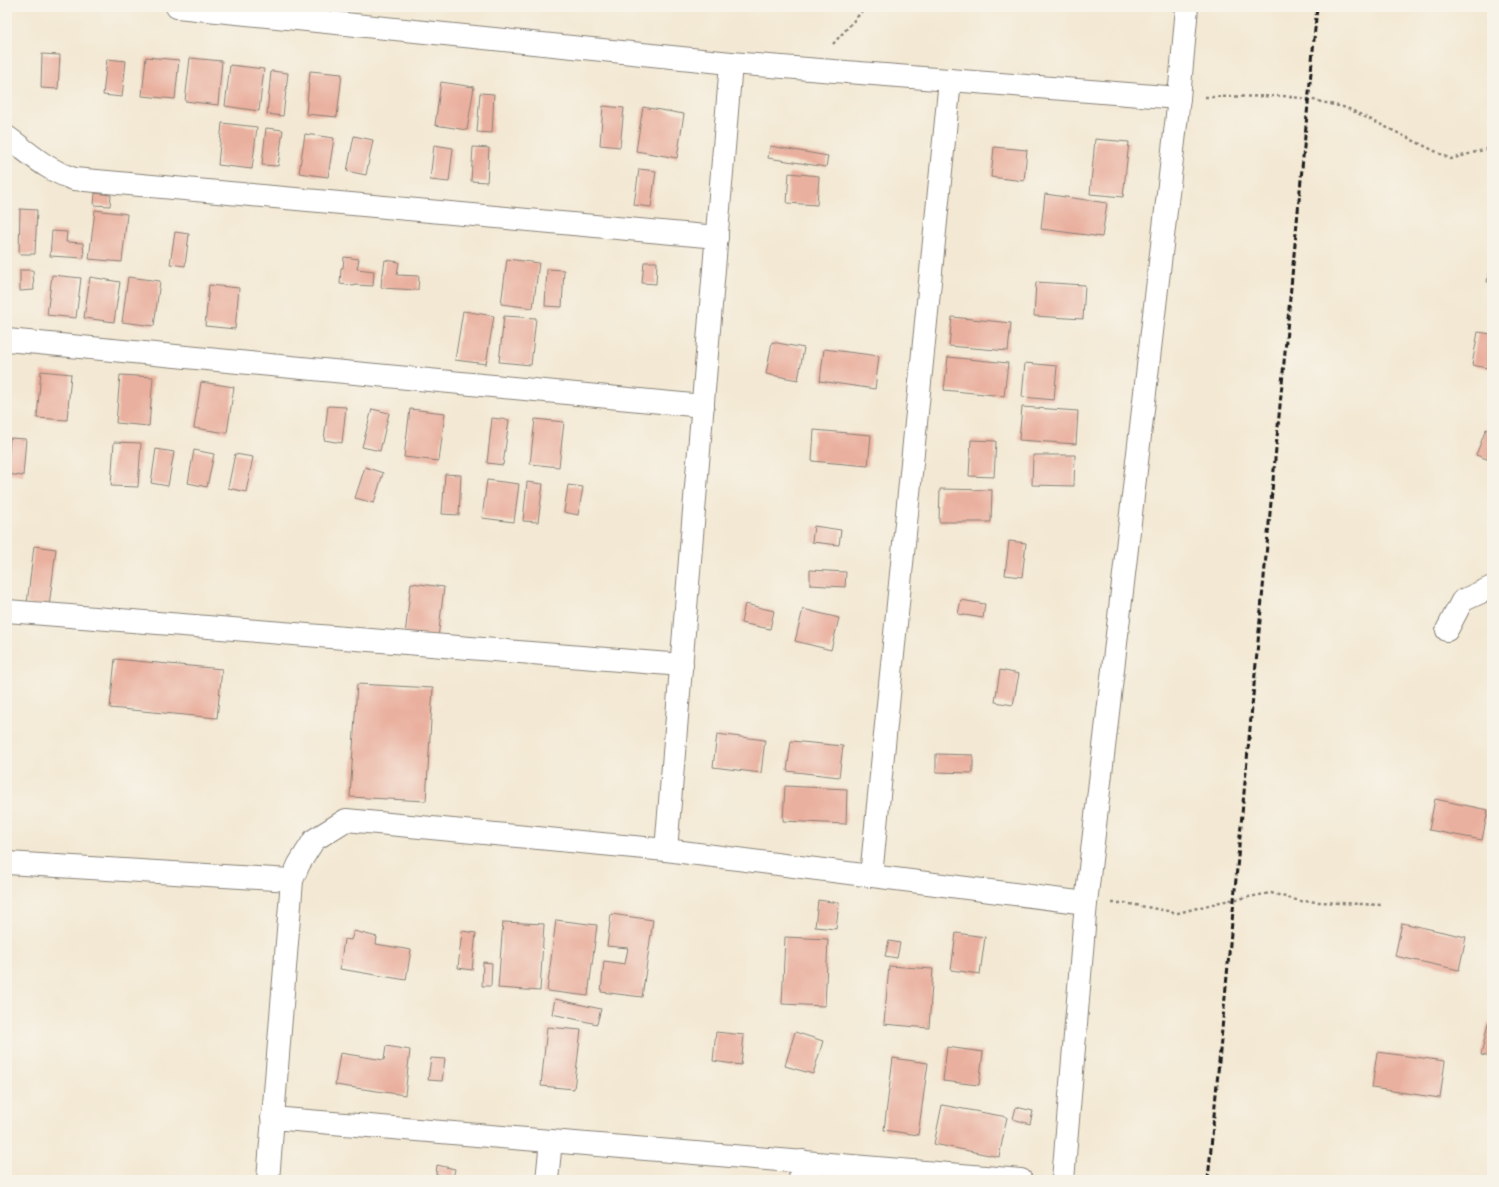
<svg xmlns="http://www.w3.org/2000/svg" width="1499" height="1187" font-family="'Gentium Book Plus',serif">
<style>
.building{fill:#eab09f}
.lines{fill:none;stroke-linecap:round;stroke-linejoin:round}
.minor-casing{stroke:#888278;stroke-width:24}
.path{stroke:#888278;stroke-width:2.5;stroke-dasharray:3 3;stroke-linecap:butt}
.minor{stroke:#fff;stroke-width:22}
.rail{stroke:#1c1c1c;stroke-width:3;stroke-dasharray:6 3;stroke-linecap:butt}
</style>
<rect width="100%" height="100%" fill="#f7f3e8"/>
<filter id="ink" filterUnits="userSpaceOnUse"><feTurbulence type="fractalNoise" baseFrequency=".025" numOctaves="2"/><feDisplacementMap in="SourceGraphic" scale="8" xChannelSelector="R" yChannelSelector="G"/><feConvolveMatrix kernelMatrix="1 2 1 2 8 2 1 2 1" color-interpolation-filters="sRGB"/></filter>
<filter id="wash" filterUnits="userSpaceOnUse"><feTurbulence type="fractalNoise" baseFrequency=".012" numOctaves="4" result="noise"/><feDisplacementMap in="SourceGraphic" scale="16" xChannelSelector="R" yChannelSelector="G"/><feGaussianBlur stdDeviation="0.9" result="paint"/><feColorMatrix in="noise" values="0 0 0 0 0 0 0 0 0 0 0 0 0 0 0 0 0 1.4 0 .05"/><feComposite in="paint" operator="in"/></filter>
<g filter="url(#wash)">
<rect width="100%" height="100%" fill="#f3e8d3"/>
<g id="blocks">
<g class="building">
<path d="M42,54l18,1 -2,34 -17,-1z"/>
<path d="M146,57l33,3 -4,39 -33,-3z"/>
<path d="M190,58l32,3 -4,44 -33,-4z"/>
<path d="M107,59l19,2 -4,36 -19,-2z"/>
<path d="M230,65l34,4 -5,42 -34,-5z"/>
<path d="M271,71l17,2 -5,43 -16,-2z"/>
<path d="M310,71l32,3 -5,43 -31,-3z"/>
<path d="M441,82l33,5 -7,43 -32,-5z"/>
<path d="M480,93l14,1 -2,39 -15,-1z"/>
<path d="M603,106l21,2 -4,39 -20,-2z"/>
<path d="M643,107l41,7 -7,44 -41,-7z"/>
<path d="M222,123l35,4 -5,42 -34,-4z"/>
<path d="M266,128l17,2 -5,36 -16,-1z"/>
<path d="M305,134l29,4 -6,39 -29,-4z"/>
<path d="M354,136l19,4 -7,35 -19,-4z"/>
<path d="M1095,139l34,3 -6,55 -33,-3z"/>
<path d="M434,145l19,3 -4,34 -19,-2z"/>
<path d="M770,146l58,10 -2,11 -58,-9z"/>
<path d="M473,147l16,1 -2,34 -16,-1z"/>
<path d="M994,147l33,3 -3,31 -33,-4z"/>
<path d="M639,169l17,2 -5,36 -17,-2z"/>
<path d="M789,173l30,3 -2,29 -30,-2z"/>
<path d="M95,193l16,2 -1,11 -16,-1z"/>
<path d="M1045,194l62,9 -5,34 -61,-8z"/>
<path d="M20,209l17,1 -2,44h-16z"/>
<path d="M95,210l32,4 -5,48 -33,-3z"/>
<path d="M52,231l15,1 -1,10 17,1 1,15 -34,-2z"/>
<path d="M175,232l14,2 -4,32 -15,-2z"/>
<path d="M344,257l15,2 -2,10 17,2 -1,15 -18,-1 -1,1 -14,-2 1,-16h2z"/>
<path d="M1491,257l1,1v24h-5z"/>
<path d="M507,259l32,4 -6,45 -32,-4z"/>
<path d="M385,260l14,2 -2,13 22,1 -1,14 -37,-2 1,-14h1z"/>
<path d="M644,262h13l-1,22 -14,-1z"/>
<path d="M547,269l17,1 -2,37 -17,-1z"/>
<path d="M20,270h13l1,20 -14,1z"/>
<path d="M52,275l29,3 -5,40 -29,-3z"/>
<path d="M90,277l30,5 -6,40 -30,-4z"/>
<path d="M128,277l32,4 -6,45 -32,-4z"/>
<path d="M1036,282l49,3 -2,34 -49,-3z"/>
<path d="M209,285l30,3 -4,41 -30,-3z"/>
<path d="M463,311l31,5 -8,48 -31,-4z"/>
<path d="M504,316l32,2 -5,47 -32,-3z"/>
<path d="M952,317l59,6 -3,28 -59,-5z"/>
<path d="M1478,332l14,2v35l-20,-4z"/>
<path d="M772,342l32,6 -6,32 -32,-6z"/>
<path d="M824,349l55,7 -4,33 -55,-8z"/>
<path d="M948,357l60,6 -4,33 -60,-6z"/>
<path d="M1025,363l32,3 -3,34 -32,-3z"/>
<path d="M41,371l30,3 -4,46 -30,-2z"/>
<path d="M120,375l33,2 -4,49 -33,-3z"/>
<path d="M201,382l33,5 -7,46 -33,-5z"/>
<path d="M328,406l18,1 -4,36 -18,-3z"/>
<path d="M1022,407l56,4 -2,33 -57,-4z"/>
<path d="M372,409l17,4 -9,38 -18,-4z"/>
<path d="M410,409l35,4 -6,48 -35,-4z"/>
<path d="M492,418l17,2 -6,45 -16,-2z"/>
<path d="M535,419l29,3 -5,45 -29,-3z"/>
<path d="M1486,429l6,2v30l-16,-6z"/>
<path d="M814,430l57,5 -3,31 -56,-5z"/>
<path d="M10,438l16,1 -3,37 -16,-2z"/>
<path d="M971,440l25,1 -2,36 -25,-1z"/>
<path d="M114,442l27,1 -3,44 -27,-1z"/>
<path d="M156,449l18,3 -6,34 -17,-3z"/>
<path d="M194,450l20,4 -7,33 -19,-4z"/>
<path d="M235,454l18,3 -7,35 -18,-4z"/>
<path d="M1033,455h42l-1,31 -42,-1z"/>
<path d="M365,467l18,6 -9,30 -19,-5z"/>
<path d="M445,474l16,1 -2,40 -17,-1z"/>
<path d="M487,480l32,4 -5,38 -32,-4z"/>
<path d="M527,482l16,2 -5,38 -15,-1z"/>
<path d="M568,485l15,2 -5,28 -14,-3z"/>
<path d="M940,489l52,1 -1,32h-52z"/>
<path d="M814,526l27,4 -2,15 -27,-3z"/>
<path d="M1009,541l17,2 -4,34 -17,-2z"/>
<path d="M34,546l22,3 -7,58 -22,-3z"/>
<path d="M810,570l36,2 -1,15 -35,-2z"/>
<path d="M411,583l33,4 -6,51 -33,-3z"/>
<path d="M961,600l24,4 -2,14 -25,-4z"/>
<path d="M745,604l29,7 -4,18 -29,-6z"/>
<path d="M803,609l36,9 -8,32 -36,-9z"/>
<path d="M115,659l107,10 -5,49 -107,-10z"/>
<path d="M1000,670l19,4 -6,31 -18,-3z"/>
<path d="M357,684l76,4 -7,113 -76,-4z"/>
<path d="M717,734l48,6 -4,33 -48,-6z"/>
<path d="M791,741l52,5 -4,31 -52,-6z"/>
<path d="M936,754l37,1v18l-37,-1z"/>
<path d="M785,786l62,3 -1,35 -63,-3z"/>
<path d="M1435,799l53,11 -6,30 -53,-10z"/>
<path d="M818,900l21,3 -3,26 -21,-2z"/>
<path d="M611,914l42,6 -11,77 -41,-5 3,-31 21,3 3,-16 -21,-2z"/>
<path d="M556,920l41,5 -9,71 -41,-5z"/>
<path d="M503,922l41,2 -4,67 -42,-3z"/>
<path d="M1402,923l64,14 -7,33 -64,-14z"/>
<path d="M354,931l23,6 -1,7 35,6 -5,30 -66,-11 4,-30 7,1z"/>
<path d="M462,931l14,2 -4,37 -14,-2z"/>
<path d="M956,933l29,4 -5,37 -29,-4z"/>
<path d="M785,937l43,2 -3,67 -43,-2z"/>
<path d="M889,941l11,2 -3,15 -12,-2z"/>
<path d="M483,962l9,1 -1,23h-9z"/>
<path d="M889,966l44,3 -4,59 -45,-4z"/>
<path d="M555,999l46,10 -4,15 -45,-10z"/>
<path d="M1488,1023l4,1v33l-11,-2z"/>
<path d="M547,1027l34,3 -7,59 -33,-3z"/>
<path d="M716,1032l28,3 -3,30 -28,-4z"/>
<path d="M795,1032l28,9 -10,33 -28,-8z"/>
<path d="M386,1046l24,4 -5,45 -70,-10 5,-32 44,7z"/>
<path d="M947,1047l36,5 -4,33 -36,-4z"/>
<path d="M1377,1052l68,9 -5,37 -68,-10z"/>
<path d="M431,1058l14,1 -3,22 -14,-1z"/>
<path d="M893,1058l35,5 -10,72 -34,-5z"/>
<path d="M942,1105l65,12 -8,40 -65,-13z"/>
<path d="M1016,1107l17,4 -3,13 -17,-5z"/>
<path d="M437,1165l18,4 -2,9 -17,-4z"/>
<path d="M479,1176l25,3v1h-25z"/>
</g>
</g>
</g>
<g filter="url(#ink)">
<use href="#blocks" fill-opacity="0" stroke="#888278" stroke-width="1"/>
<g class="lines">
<defs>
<g id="minor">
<path d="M177,7l554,56 448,35 8,-91"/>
<path d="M7,137c24,17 39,33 67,42l643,58"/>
<path d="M7,340l696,66"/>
<path d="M7,611l675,54"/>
<path d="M1447,630l15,-29 30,-14"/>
<path d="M666,850l65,-787"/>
<path d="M7,863l285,17"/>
<path d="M871,876l79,-796"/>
<path d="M272,1118l749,62"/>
<path d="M268,1180l24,-300 7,-16 15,-24 32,-20 320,30 420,53"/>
<path d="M547,1180l4,-39"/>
<path d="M800,1180l2,-19"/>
<path d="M1063,1180l23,-277 93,-805"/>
</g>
</defs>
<use href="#minor" class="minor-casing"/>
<g class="path">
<path d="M833,44l33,-37"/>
<path d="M1205,97l78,-1 26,3 38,9 104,51 39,-11"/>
<path d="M1112,903h13l53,10 42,-11 51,-9 29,8 81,4"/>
</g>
<use href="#minor" class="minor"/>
<path class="rail" d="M1208,1180l109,-1173"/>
</g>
</g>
<rect width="1499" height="1187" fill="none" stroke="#f7f3e8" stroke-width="24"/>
</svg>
